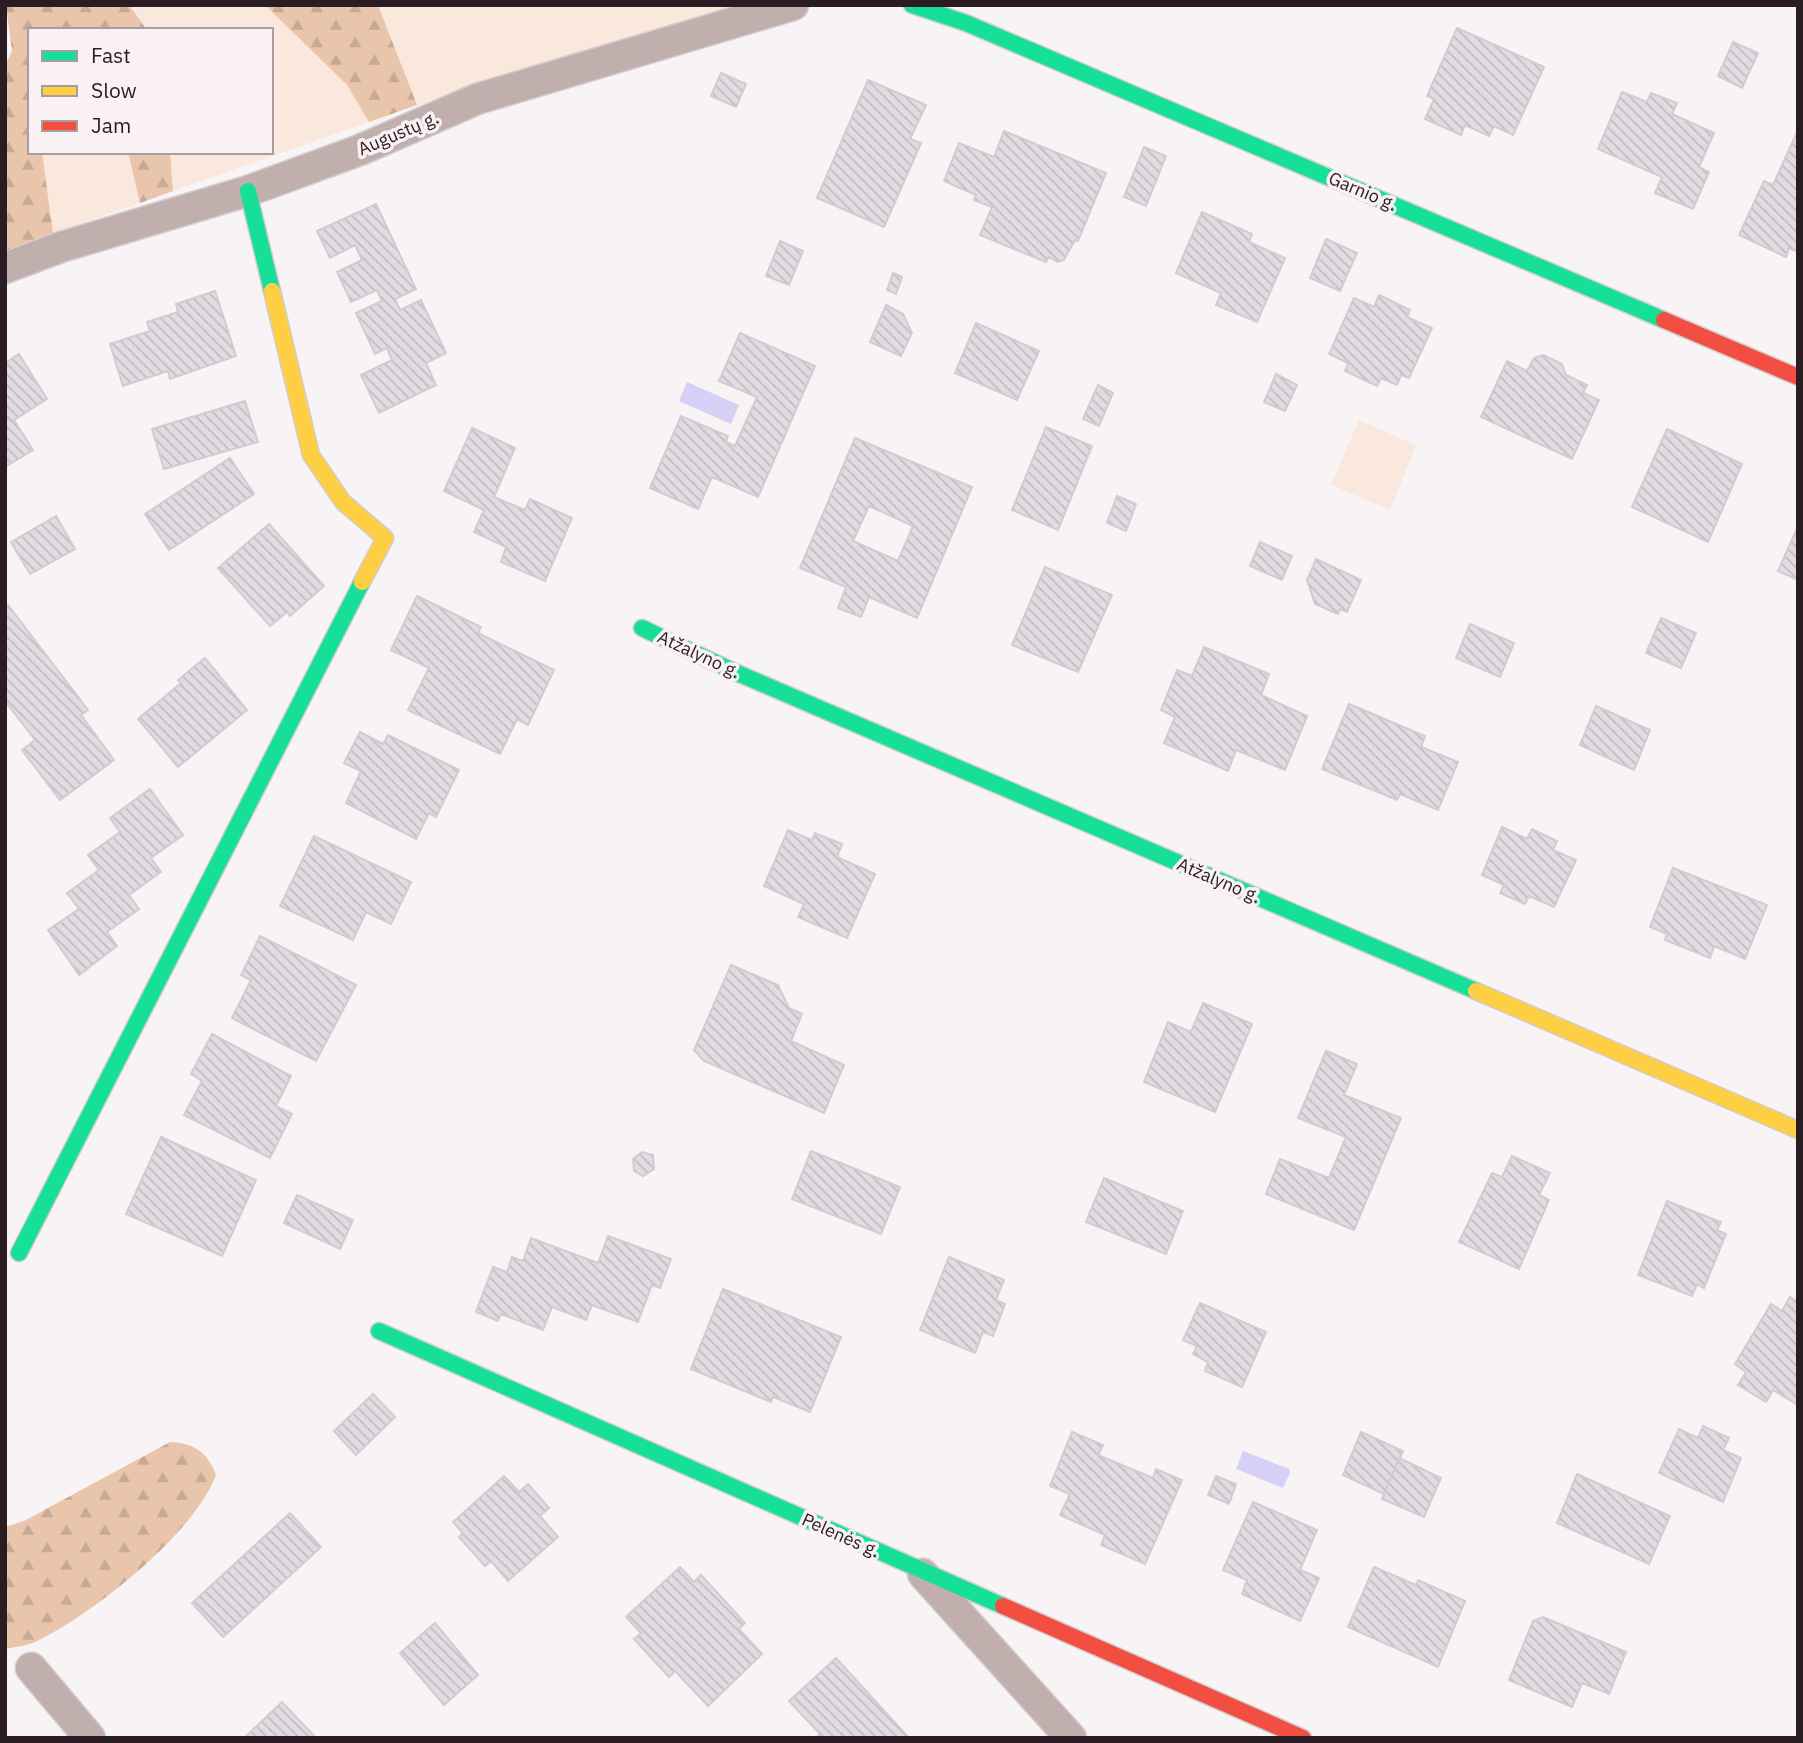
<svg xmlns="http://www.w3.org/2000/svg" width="1803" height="1743" font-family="'IBM Plex Sans',sans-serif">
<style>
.grass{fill:#fbe8dd}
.forest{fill:url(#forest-firs)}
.water{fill:#d6cff6}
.building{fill:url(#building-back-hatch);stroke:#d3cbd1;stroke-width:2;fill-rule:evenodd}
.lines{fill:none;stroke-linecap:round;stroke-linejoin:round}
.street-casing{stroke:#d2cdcf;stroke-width:33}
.fast-casing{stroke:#d2cdcf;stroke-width:19}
.slow-casing{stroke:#d2cdcf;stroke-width:19}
.jam-casing{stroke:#d2cdcf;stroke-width:19}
.street{stroke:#c1afad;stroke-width:30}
.fast{stroke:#16e098;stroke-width:16}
.slow{stroke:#ffcf43;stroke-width:16}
.jam{stroke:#f24e42;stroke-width:16}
.labels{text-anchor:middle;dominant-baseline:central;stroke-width:7;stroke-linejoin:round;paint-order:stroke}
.street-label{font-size:18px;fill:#2a1c22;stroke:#faf1f4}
</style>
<defs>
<pattern id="forest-firs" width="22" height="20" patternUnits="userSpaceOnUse" patternTransform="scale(1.75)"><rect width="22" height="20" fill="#e9c5ab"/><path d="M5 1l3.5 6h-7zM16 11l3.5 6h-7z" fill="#c8a993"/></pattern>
<pattern id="building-back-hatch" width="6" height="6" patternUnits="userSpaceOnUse" patternTransform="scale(1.75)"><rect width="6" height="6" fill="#e2dbe1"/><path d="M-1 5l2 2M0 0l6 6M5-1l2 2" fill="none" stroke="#c2bbc1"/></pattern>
</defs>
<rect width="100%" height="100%" fill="#f8f3f5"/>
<g class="grass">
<path d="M129,5h136l82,80 22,37 -196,69 -3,-39h101v-122h-124z"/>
<path d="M378,5h360l-321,100z"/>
<path d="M42,152h86l12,51 -87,30z"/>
<path d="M1359,420l57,25 -26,65 -59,-25z"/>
</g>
<g class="forest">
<path d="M6,5h123l18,25h-117v122h12l11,81 -46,17 -2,-184 7,-15z"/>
<path d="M265,5h113l39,100 -48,17 -22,-37z"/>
<path d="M128,152h42l3,39 -33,12z"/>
<path d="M170,1442c23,1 38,10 46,33 -22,59 -123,139 -179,166 -10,5 -22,6 -32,8v-122l19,-6z"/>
</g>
<g class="water">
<path d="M687,382l52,23 -8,19 -52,-23z"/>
<path d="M1243,1451l46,18 1,4 -7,15 -47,-19z"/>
</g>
<g class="building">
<path d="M1457,28l87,39 -31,68 -19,-9 -5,10 -24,-11 -4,10 -36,-16 9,-20 -7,-3z"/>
<path d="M1733,42l25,11 -16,35 -24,-12z"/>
<path d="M721,73l25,11 -10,23 -25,-11z"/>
<path d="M868,80l58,25 -16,34 11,4 -37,84 -67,-29z"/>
<path d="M1622,92l25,10 4,-9 26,10 -5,11 42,19 -15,34 10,5 -16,37 -38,-16 7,-16 -64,-28z"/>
<path d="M1798,130v122l-9,-4 -3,9 -47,-22 25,-54 9,4z"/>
<path d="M1004,131l102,42 -28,68 -3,-1 -11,20 -6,2 -9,-5 -3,5 -66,-27 12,-28 -18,-7 2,-5 -32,-14 15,-38 35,14z"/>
<path d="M1144,147l22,9 -20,50 -22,-9z"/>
<path d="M376,204l40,85 -21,10 5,11 21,-10 25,53 -20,10 10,22 -57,28 -18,-38 31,-15 -5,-12 -12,6 -19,-41 26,-12 -5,-11 -26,12 -14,-30 25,-12 -7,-15 -25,13 -13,-27z"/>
<path d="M1202,212l50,22 -3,8 36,16 -28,64 -41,-17 5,-12 -45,-20z"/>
<path d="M1326,239l31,14 -17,38 -30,-13z"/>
<path d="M780,241l23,10 -14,34 -23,-9z"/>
<path d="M893,273l9,4 -6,17 -9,-4z"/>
<path d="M215,291l21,65 -66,23 -2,-8 -45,15 -13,-42 40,-13 -3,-9 31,-10 -2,-8z"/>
<path d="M1379,295l31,15 -3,7 25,11 -23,50 -8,-3 -4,10 -16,-7 -4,8 -32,-15 3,-8 -19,-9 25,-56 20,9z"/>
<path d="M886,305l17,9 9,19 -11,23 -31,-14z"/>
<path d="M976,323l63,28 -22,49 -62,-27z"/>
<path d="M740,333l75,33 -57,131 -46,-20 -14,32 -48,-21 31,-72 47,20 -2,6 9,4 22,-49 -38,-16z"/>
<path d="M19,354l28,45 -33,21 19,30 -28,17v-104z"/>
<path d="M1543,355l19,9 4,11 21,10 -4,8 16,7 -27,59 -91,-42 26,-56 20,10 7,-13z"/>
<path d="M1276,374l21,11 -12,26 -21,-9z"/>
<path d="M1098,385l15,8 -14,33 -16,-7z"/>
<path d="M245,401l13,41 -94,27 -12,-40z"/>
<path d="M1046,427l46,19 -34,84 -46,-20z"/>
<path d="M472,428l43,20 -21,49 31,13 5,-11 42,19 -27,63 -44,-19 5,-15 -32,-15 10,-22 -40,-19z"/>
<path d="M1667,429l75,35 -34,78 -76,-35z"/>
<path d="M855,438l117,49 -55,131 -48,-21 -8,20 -23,-9 8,-21 -46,-19zM869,506l44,20 -15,35 -45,-20z"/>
<path d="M230,458l24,36 -85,56 -24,-36z"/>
<path d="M1117,496l19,8 -10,27 -19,-8z"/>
<path d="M56,516l19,33 -45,25 -19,-32z"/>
<path d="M269,524l55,62 -34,30 -3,-4 -17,14 -52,-58z"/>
<path d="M1798,526v54l-20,-9z"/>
<path d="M1260,542l32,14 -10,24 -32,-14z"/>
<path d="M1316,559l45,21 -14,32 -7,-3 -2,5 -23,-10 -8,-24z"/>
<path d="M1045,567l67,28 -34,77 -66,-27z"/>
<path d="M417,596l64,31 -3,6 76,37 -26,55 -11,-6 -17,35 -92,-44 21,-42 -38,-18z"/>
<path d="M8,605l80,105 -7,5 33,45 -54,40 -38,-50 13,-10 -30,-39v-94z"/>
<path d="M1661,618l35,15 -15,35 -35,-15z"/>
<path d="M1470,624l44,19 -14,34 -44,-19z"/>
<path d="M1204,647l65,27 -8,21 46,21 -22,54 -49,-20 -8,21 -64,-28 11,-26 -14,-7 16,-40 15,6z"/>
<path d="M205,658l42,52 -69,57 -40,-48 43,-36 -3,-3z"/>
<path d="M1349,704l76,32 -4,11 37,15 -20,48 -38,-16 -3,6 -75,-31z"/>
<path d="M1596,706l54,24 -16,40 -54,-25z"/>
<path d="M360,732l23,12 5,-9 71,35 -23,47 -7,-4 -13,26 -70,-36 15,-32 -17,-8z"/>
<path d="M150,789l33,46 -32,23 10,14 -32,23 10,14 -32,23 10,14 -38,29 -31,-45 31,-21 -12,-16 32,-23 -11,-15 32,-23 -10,-14z"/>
<path d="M1502,827l25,12 5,-10 25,12 -4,9 23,10 -22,47 -25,-11 -4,8 -25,-11 4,-8 -22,-10z"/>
<path d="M788,830l24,10 3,-7 27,11 -5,13 38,17 -28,64 -49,-21 6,-13 -40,-18z"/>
<path d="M314,836l97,46 -20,42 -25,-12 -13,28 -73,-34z"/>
<path d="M1673,868l94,37 -22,54 -31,-13 -4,12 -45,-18 2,-6 -17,-7z"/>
<path d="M260,936l96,49 -40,76 -84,-43 19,-38 -10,-5z"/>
<path d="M731,965l47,20 11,23 13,6 -11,27 53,24 -20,48 -120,-52 -10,-11z"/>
<path d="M1203,1003l49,21 -37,88 -71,-30 24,-60 23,10z"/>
<path d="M212,1034l79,42 -15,30 16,8 -22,44 -86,-43 18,-34 -11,-7z"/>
<path d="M1326,1051l31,13 -13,31 57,23 -47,112 -88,-36 14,-35 49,19 17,-41 -48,-19z"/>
<path d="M161,1137l95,43 -34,76 -96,-42z"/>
<path d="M811,1151l89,36 -19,47 -89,-35z"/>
<path d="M642,1152l11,3 1,14 -11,7 -9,-5 -1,-12z"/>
<path d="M1512,1156l38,17 -11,22 10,5 -30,69 -60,-27 33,-69 10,4z"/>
<path d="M1104,1178l79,33 -17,43 -80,-32z"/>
<path d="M297,1195l56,25 -13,29 -56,-26z"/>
<path d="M1667,1201l54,21 -4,8 9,4 -22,54 -7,-4 -5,12 -54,-21z"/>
<path d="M608,1236l63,23 -11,29 -8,-3 -14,37 -46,-17 -6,15 -34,-13 -9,23 -42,-16 -3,7 -22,-9 17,-45 14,5 5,-15 11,4 8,-23 67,25z"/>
<path d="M949,1257l55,23 -8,20 9,4 -12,32 -10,-4 -8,21 -55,-23z"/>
<path d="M723,1289l118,48 -31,75 -37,-15 -2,5 -80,-33z"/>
<path d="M1790,1297l8,5v103l-25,-15 -7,12 -28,-17 8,-13 -11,-8 36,-60 11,7z"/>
<path d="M1200,1303l66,29 -24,55 -37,-16 3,-9 -15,-8 4,-8 -14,-6z"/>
<path d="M373,1394l22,23 -39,38 -22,-24z"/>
<path d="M1703,1426l26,12 -6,12 18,8 -18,44 -64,-29 20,-44 19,9z"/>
<path d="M1072,1432l31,13 -5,10 55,23 3,-9 26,11 -37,84 -44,-19 4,-10 -45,-20 10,-21 -20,-8z"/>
<path d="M1361,1432l42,19 -19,43 -41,-19z"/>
<path d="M1399,1458l42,20 -17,39 -42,-18z"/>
<path d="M1577,1474l93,42 -21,48 -92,-41z"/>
<path d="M504,1476l15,16 9,-8 21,24 -9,8 18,21 -50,44 -17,-20 -6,5 -26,-29 4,-4 -10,-11z"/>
<path d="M1216,1476l20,8 -7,20 -21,-9z"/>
<path d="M1253,1502l64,28 -17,40 19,8 -19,43 -58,-27 5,-14 -24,-10z"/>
<path d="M290,1513l31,34 -98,90 -31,-34z"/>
<path d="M680,1567l14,15 7,-7 44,48 -6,6 23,25 -54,52 -33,-35 -6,6 -35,-38 7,-6 -15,-16z"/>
<path d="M1374,1567l42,18 2,-5 47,21 -27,66 -90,-40z"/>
<path d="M1543,1617l83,35 -17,42 -27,-11 -10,24 -63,-27 24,-59z"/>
<path d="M435,1623l43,52 -34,30 -44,-52z"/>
<path d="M836,1658l73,80h-93l4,-4 -31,-33z"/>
<path d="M282,1702l34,36h-72z"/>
</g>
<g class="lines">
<defs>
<g id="street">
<path d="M5,268l56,-21 187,-56 112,-41 117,-51 316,-94"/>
<path d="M923,1574l148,164"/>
<path d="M31,1668l59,70"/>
</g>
<g id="fast">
<path d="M912,5l54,18 698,297"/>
<path d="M248,191l24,100"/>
<path d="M642,628l93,44 741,319"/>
<path d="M19,1253l343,-671"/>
<path d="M379,1331l624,275"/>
</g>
<g id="slow">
<path d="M272,291l39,164 32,47 42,36 -23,44"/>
<path d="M1476,991l322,139"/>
</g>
<g id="jam">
<path d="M1664,320l134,57"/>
<path d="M1003,1606l300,132"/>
</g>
</defs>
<use href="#street" class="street-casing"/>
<use href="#fast" class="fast-casing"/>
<use href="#slow" class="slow-casing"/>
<use href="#jam" class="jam-casing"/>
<use href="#street" class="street"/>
<use href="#fast" class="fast"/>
<use href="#slow" class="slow"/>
<use href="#jam" class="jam"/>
</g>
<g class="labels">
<g class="street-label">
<text transform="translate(398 133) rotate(-23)">Augustų g.</text>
<text transform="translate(1363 191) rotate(23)">Garnio g.</text>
<text transform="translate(699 654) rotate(25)">Atžalyno g.</text>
<text transform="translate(1219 880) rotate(23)">Atžalyno g.</text>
<text transform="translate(841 1535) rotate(24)">Pelenės g.</text>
</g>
</g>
<rect width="1803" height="1743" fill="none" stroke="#2a1c22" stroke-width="14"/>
<rect x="28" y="28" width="245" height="126" fill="#faf1f4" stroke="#a79ca0" stroke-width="2"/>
<rect x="42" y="51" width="35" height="10" fill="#16e098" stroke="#a79ca0" stroke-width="2"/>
<text x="91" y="63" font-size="21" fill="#2a1c22">Fast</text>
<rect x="42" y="86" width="35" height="10" fill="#ffcf43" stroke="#a79ca0" stroke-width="2"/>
<text x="91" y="98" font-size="21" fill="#2a1c22">Slow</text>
<rect x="42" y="121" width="35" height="10" fill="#f24e42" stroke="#a79ca0" stroke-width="2"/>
<text x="91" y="133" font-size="21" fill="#2a1c22">Jam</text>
</svg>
